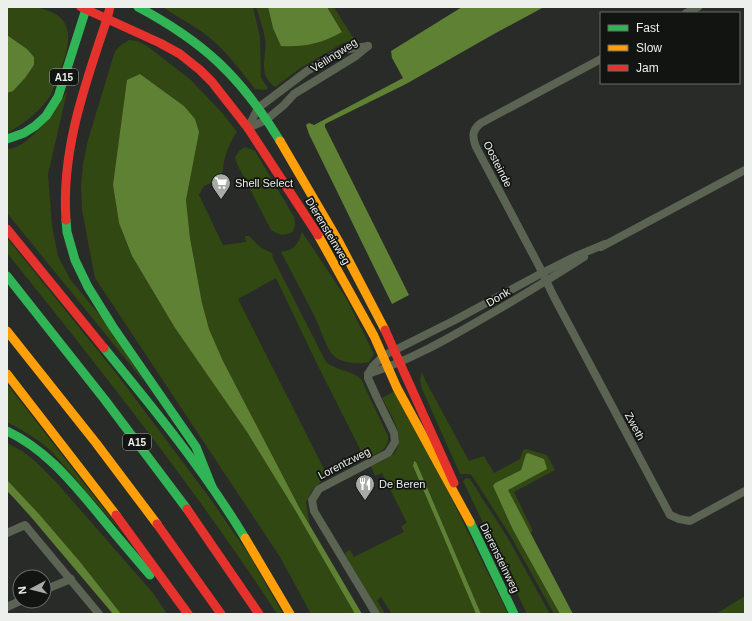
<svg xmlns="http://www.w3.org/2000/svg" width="752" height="621" font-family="Helvetica,sans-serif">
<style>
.green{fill:#314812}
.water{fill:#5f8134}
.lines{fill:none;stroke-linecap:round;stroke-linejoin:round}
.street{stroke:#5b6352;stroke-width:8}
.fast{stroke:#30b455;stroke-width:9}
.slow{stroke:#ff9f0a;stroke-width:9}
.jam{stroke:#e5322d;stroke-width:9}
.labels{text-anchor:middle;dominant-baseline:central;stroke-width:3.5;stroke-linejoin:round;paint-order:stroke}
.shield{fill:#121411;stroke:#abadaa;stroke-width:1}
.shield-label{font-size:10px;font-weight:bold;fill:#edefec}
.street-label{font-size:11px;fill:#edefec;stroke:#121411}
.poi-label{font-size:11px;fill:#edefec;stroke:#121411;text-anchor:start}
</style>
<rect width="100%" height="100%" fill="#292b28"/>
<g class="green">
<path d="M7,7c9,0 19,-1 28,0 55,10 28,53 16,88 -11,16 -27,29 -44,38v-40l6,-2 21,-26v-8l-7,-8 -20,-14z"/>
<path d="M163,7l44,1 46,-1 7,30 1,41 7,10 -2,2 -11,-1c-15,-19 -30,-40 -50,-55 -13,-10 -29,-17 -42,-27z"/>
<path d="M256,7h12l5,21 69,4 -15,-25h7l18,29 4,3 -1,3 -12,1 -44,26 -24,18c-19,-14 -7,-31 -10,-49 -2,-11 -6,-21 -9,-31z"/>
<path d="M129,40l8,1 10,5 44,34 33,35 13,17c-10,14 -14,28 -15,46l-18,8 -5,9 24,50 23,-3 -1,-6h4l11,11 12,6 1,5 53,104c11,9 25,8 35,17l27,57c1,15 -11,17 -23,23l-49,-97 -40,-84 -38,21 89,176 -16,17 -5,11 4,23 -11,-19 -76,-146 -14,-32 -7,-26 -12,-65 -4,-38 4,-25 -6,-69 -44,-32 -27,111 6,38 13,33 43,72 72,104 48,78 60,104h-44l-31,-57 -185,-279 -13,-68 -1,-24 2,-22 5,-24 27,-89 6,-6z"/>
<path d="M67,92l-19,82 4,52 6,30 12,23 36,44 40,61 -139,-171v-64c24,-1 46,-39 60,-57z"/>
<path d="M245,147l10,4 39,66 1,8 -2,7c-9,4 -14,3 -22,-2l-34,-66 -2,-7 5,-7z"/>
<path d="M302,232l44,66 28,56 -5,8c-11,3 -30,1 -37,-8 -7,-9 -13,-29 -18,-39 -11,-21 -22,-42 -33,-63 14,-2 17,-8 21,-20z"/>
<path d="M7,238l109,135 93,124 39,56 35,61h-6c-82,-126 -176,-244 -270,-361z"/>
<path d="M422,372l3,8 44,81 15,-5 10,17 26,-14 3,-9 3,-1 21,6 8,15 -41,22 19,39 -3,2 -23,-43 37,-31 -16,-6 -2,1 -5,16 -26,13 -2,3 20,44 47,84h-6l-44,-79 -37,-58 -3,-3h-10l-38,-85 -2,-9z"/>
<path d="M7,384l118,152 -73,-84c-14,-13 -28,-21 -45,-30z"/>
<path d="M395,391l41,76 72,147h-27l-64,-150 -4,2 28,65 35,83h-84l-11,-17 -4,3 8,14h-5l-35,-60 1,-2 4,-2 4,7 50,-25 -3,-6 6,-3 -25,-50 -7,3 -4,-10c7,-3 14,-6 20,-10 19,-15 -1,-42 -9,-58z"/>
<path d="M7,443l15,8 13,10 21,21 97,111 14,21h-46l-40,-51 -42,-49 -32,-34z"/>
<path d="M466,478l4,1 39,61 41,74h-23l-64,-133z"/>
<path d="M745,596v18h-29z"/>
</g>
<g class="water">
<path d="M268,7h59l15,25c-22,12 -37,15 -61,14l-8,-18z"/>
<path d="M462,7h82l-50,27 -88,50 -81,40v3l84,168 -17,9 -83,-170 -3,-9 3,-2 5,2 89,-47 -11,-20 -1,-7z"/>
<path d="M7,35l20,14 7,8v8l-9,13 -12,13 -6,2z"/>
<path d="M140,74l44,32 11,13 4,13 -13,68 4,38 12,65 7,26 14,32 76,146 63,107h-7l-60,-104 -48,-78 -72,-104 -43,-72 -13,-33 -6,-38 14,-105z"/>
<path d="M528,453l16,6 3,10 -39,21 65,124h-13l-47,-84 -20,-44 2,-3 26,-13 5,-16z"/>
<path d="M415,461l2,3 64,150h-5l-35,-83 -28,-65 1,-4z"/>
<path d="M7,480l32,34 42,49 40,51h-8l-82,-97 -18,-20 -6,-6z"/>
</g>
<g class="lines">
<g class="street">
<path d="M686,13l12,-6"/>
<path d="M601,59l-120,64c-9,7 -9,13 -5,24l62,117 16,33 116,218 9,4 11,2 55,-30"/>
<path d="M248,128l10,-20 49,-37 36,-21 25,-4"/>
<path d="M248,128l18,-8 18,-15 10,-11 62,-38 12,-10"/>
<path d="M601,247l144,-77"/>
<path d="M368,374c40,-13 76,-33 112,-54 35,-20 70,-41 104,-63"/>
<path d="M7,533l18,-8 74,89"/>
<path d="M44,590l27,-11"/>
<path d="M7,607l13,-6"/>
<path d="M376,614l-62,-103 -2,-11 7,-11 69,-36 7,-11 -1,-9 -17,-35 -9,-20v-4l5,-8 10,-10 72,-36 87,-47 32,-16 31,-13"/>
</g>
<g class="fast">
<path d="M138,7c66,35 103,70 142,134"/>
<path d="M7,139l17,-6 11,-7 11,-10 12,-19 28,-88"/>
<path d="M66,220l1,12 8,28 13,27 25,40 83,120 16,40"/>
<path d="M7,276l98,124 82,109"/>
<path d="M104,348c50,61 100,122 141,190"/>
<path d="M7,431c38,18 63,49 90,81 17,21 35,42 53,63"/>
<path d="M470,522l44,92"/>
</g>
<g class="slow">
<path d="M280,141l59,101 46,88"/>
<path d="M318,235l56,101 23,52 73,134"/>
<path d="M7,331l89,112 61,81"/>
<path d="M7,374l109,141"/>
<path d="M245,538l45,76"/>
</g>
<g class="jam">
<path d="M81,7l79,36 20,11 20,16 12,12 36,46 70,107"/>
<path d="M107,19l3,-12"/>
<path d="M66,220c-5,-69 19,-136 41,-201"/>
<path d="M7,229l97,119"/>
<path d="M385,330l69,153"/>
<path d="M187,509l72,105"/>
<path d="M116,515l72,99"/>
<path d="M157,524l64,90"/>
</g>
</g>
<defs>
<symbol id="supermarket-pin" viewBox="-11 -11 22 30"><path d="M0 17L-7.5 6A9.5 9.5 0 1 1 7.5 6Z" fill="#a8aaa7" stroke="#121411"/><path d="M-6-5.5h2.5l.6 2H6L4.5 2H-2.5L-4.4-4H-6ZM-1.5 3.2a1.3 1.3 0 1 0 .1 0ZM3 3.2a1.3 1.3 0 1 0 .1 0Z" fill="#fff"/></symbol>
<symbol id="restaurant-pin" viewBox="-11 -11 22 30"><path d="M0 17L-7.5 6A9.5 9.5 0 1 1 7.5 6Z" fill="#a8aaa7" stroke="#121411"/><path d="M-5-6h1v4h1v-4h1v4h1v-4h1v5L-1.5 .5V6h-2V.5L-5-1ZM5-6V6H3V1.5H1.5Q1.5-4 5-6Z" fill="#fff"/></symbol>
</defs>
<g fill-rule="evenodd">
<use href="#supermarket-pin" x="210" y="172" width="22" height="30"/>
<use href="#restaurant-pin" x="354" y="473" width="22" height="30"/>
</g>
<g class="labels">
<g class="shield">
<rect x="50" y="69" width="28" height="16" rx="3"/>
<rect x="123" y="434" width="28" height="16" rx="3"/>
</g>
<g class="shield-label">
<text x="64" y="77">A15</text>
<text x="137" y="442">A15</text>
</g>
<g class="street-label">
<text transform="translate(334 55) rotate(-33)">Veilingweg</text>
<text transform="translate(498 164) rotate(63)">Oosteinde</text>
<text transform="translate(328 231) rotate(59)">Dierensteinweg</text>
<text transform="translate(498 297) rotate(-30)">Donk</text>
<text transform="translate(635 426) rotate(62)">Zweth</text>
<text transform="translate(344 463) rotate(-27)">Lorentzweg</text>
<text transform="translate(500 558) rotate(64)">Dierensteinweg</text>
</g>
<g class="poi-label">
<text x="235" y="183">Shell Select</text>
<text x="379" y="484">De Beren</text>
</g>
</g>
<rect width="752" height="621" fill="none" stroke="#edefec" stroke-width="16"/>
<rect x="600" y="12" width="140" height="72" fill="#121411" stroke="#6a6c69"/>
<rect x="608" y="25" width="20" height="6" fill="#30b455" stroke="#6a6c69"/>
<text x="636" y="32" font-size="12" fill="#edefec">Fast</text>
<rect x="608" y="45" width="20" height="6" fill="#ff9f0a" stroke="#6a6c69"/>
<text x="636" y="52" font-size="12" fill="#edefec">Slow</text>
<rect x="608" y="65" width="20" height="6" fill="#e5322d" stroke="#6a6c69"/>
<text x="636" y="72" font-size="12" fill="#edefec">Jam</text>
<g transform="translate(32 589) rotate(263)"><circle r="19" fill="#121411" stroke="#6a6c69"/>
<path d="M0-3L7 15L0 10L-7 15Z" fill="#a8aaa7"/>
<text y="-6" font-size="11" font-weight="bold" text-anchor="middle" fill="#edefec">N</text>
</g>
</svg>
